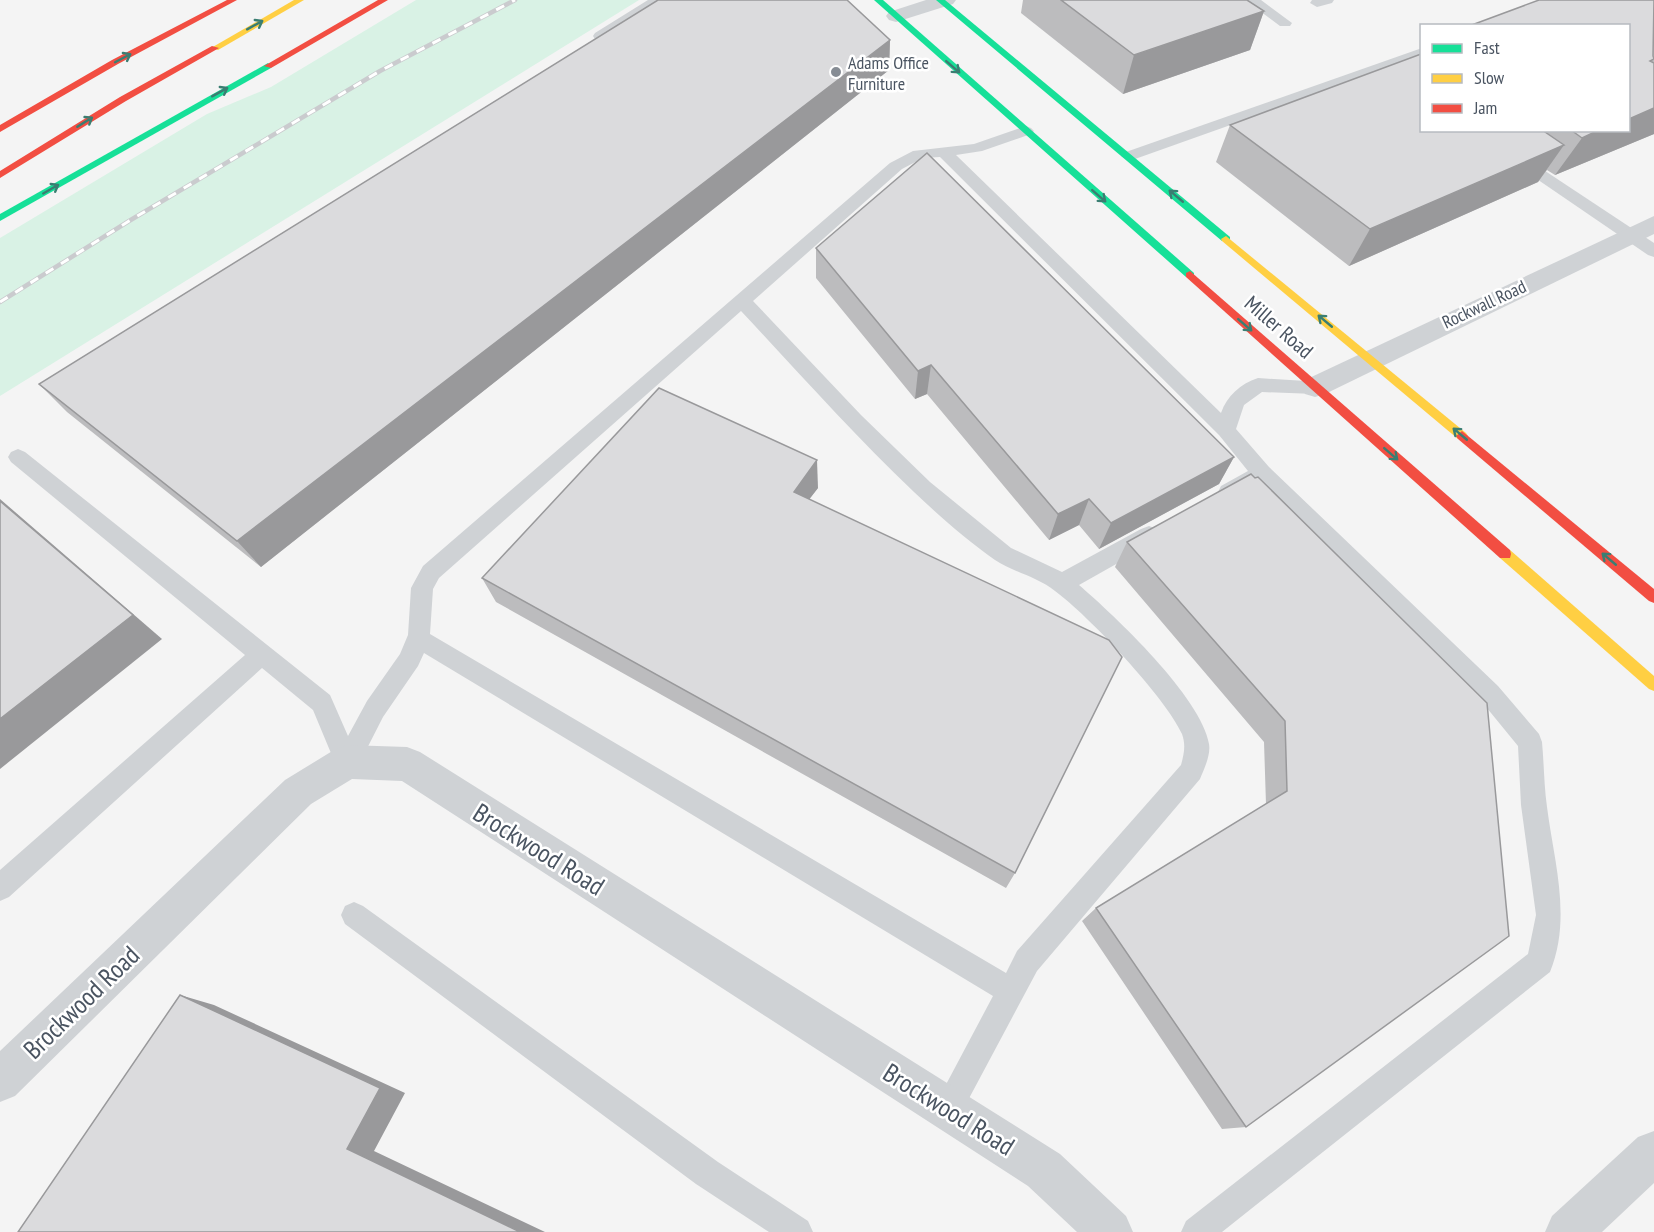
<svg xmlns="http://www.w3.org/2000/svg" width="1654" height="1232" font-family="'PT Sans Narrow',sans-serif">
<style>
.green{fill:#d9f2e5}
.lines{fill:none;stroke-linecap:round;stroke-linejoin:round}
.lane{fill:#cfd2d5;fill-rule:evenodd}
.street{fill:#cfd2d5;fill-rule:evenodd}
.fast{fill:#16e098;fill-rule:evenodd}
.slow{fill:#ffcf43;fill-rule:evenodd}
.jam{fill:#f24e42;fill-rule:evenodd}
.rail-casing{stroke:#cacbce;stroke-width:4.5}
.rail{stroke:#fff;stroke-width:3;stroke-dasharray:9;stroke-linecap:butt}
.wall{fill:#bcbcbe}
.shaded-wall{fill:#99999b}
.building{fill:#dbdbdd;stroke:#99999b;stroke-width:1.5}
.oneway{stroke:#3a7e72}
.poi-dot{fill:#868c94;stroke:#fff;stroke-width:2}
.labels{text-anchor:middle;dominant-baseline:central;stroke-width:5;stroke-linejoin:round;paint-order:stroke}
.far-poi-label{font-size:18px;fill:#4a5461;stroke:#fff;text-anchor:start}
.far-street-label{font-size:18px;fill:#4a5461;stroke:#fff}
.street-label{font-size:21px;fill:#4a5461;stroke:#fff}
.near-street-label{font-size:26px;fill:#4a5461;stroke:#fff}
</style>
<rect width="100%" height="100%" fill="#f4f4f4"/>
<path class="green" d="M416,0h223l-639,396v-158l207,-124 64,-27z"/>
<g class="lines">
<g class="lane">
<path d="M648,0h16l-59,39h-10l-2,-3 2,-3z"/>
<path d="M1245,0h16l31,23 -2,3h-10z"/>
<path d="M1312,0h22l-2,3 -15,4 -7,-4z"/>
<path d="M1422,48v9l-287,102 -6,2 -8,-5 2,-3z"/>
<path d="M1026,126l5,2 3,3 -3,3 -49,17 -26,4 265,258c6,-17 19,-29 37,-35l64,4 3,5 -3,5 -7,2 -53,-2 -18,13 -8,24 33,38 229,219 41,48 3,8c2,22 2,43 5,65 7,55 25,111 3,165l-328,260h-41l5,-11 342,-267 8,-39 -15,-110 -3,-59 -36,-44 -222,-218c-12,7 -25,18 -39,14l-3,-6 3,-6 27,-15 -29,-36 -279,-278 -17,1 -21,11 -149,132 108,114 69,67 81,66 51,24 79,-43 8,-3 8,3 3,6 -3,6 -78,44c36,31 122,112 130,159 2,11 -5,25 -9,35l-163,192 -79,148 -10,5 -10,-5 -5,-10 60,-113 -569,-343 -6,13 -35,51 -27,53 -9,4 -9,-4 -25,-60 -51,-42 -253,229 -9,4v-31l245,-215 -234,-193 -3,-5 3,-5 7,-3 7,3 305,243 18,41 19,-35 33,-47 8,-19 3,-47 12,-22 467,-403 23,-12 61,-7zM741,311c57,61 113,124 173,181 23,22 55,50 81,68 18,12 43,17 60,31 33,24 111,107 127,143 4,11 2,20 -1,31l-164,186 -11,22 -576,-339 3,-45 6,-11z"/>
<path d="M1465,130h18l171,113v14l-6,-2z"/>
<path d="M354,902l9,4 355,256 90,59 5,11h-44l-73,-48 -351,-260 -4,-9 4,-9z"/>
</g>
<g class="street">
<path d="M926,0h30l-3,4 -57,18 -7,-2 -3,-4 3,-4z"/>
<path d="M1654,216v18l-329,160 -10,3 -10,-3 -4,-7 4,-7z"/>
<path d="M347,745l60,2 13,5 640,402 66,62 7,16h-56l-49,-46 -626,-405 -50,-2 -41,25 -296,292 -15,6v-51l285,-271 49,-30z"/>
<path d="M1654,1131v52l-52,49h-57l7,-16 86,-79z"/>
</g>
<g class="fast">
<path d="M874,0h9l311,273v4h-8z"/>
<path d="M936,0h9l285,237v4h-8z"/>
<path d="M268,63l4,3 -1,2 -271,153v-7z"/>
</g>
<g class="slow">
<path d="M294,0h10l-86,50 -7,-2z"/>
<path d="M1226,236l240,197 2,3 -2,3h-8l-236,-198 -1,-2z"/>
<path d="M1505,549l5,1 144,126v15l-5,-2 -149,-131 -1,-4 1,-4z"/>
</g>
<g class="jam">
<path d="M227,0h10l-119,64 -118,68v-7l112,-65z"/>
<path d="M378,0h10l-117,68 -7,-2z"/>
<path d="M212,46l7,2 -93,53 -126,77v-7l120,-74z"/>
<path d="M1190,271l320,279 1,4 -1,4h-10l-314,-281v-4z"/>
<path d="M1462,431l192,158v14l-5,-2 -191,-162 -2,-3z"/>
</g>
<defs>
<path id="rail" d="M0,302l129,-81 251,-150 135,-71"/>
</defs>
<use href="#rail" class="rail-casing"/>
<use href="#rail" class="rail"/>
</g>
<g class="wall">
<path d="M1023,0h224l17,11 -14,39 -127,44 -102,-81z"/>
<path d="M1654,0v134l-99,41 -8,-5 -9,12 -189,84 -133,-104 14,-37 192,5h207z"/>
<path d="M890,40l-1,30 -628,497 -194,-155 -28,-28z"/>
<path d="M816,248l418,209 -15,27 -120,65 -20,-24 -30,15 -122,-146 -12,5 -99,-121z"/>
<path d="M818,488l-9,11 206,374 -9,15 -510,-286 -14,-24z"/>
<path d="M1127,542l360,161 -241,424 -24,2 -140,-208 14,-13 170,-104 -2,-62 -149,-175z"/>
</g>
<g class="shaded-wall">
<path d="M1264,11l-14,39 -127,44 11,-39z"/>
<path d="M890,40l-1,30 -628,497 -24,-26z"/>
<path d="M1654,108v26l-99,41 27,-37 17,-8h30v-11z"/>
<path d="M1564,145l-26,37 -189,84 21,-37z"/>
<path d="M931,365l-4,29 -12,5 3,-28z"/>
<path d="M1234,457l-15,27 -120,65 12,-26z"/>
<path d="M817,460l1,28 -23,30 -1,-26z"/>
<path d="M0,499l162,140 -162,130z"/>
<path d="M1089,499l-10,26 -30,15 9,-26z"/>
<path d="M180,995l34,10 191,88 -31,58 171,81h-25l-173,-83z"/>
</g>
<g class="building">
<path d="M658,0h189l43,40 -653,501 -198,-157z"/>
<path d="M1061,0h186l17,11 -130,44z"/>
<path d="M1539,0h115l-1,56 1,3 -4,2 4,2v45l-25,11v-93h-160z"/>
<path d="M1421,54h1v76h120l22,15 -194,84 -140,-104z"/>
<path d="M1571,130h28l-17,8z"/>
<path d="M927,153l307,304 -123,66 -22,-24 -31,15 -127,-149 -13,6 -102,-123z"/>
<path d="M659,388l158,72 -23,32 315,148 13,17 -107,216 -533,-295z"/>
<path d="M1251,474l4,4 3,-1 229,226 22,233 -263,191 -150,-219 191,-117 -2,-70 -158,-179z"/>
<path d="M0,501l133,114 -133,104z"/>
<path d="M180,995l200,93 -33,61 173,83h-502z"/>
</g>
<defs><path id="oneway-shaft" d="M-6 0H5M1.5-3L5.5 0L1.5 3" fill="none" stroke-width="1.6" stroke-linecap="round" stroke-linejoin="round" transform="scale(1.5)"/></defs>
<g class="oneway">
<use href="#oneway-shaft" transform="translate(255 25) rotate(-29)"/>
<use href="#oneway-shaft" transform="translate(123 58) rotate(-28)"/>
<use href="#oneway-shaft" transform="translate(953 67) rotate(41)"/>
<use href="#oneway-shaft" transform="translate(220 92) rotate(-29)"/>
<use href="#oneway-shaft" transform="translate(85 122) rotate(-32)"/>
<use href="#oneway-shaft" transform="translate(51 189) rotate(-30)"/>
<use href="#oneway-shaft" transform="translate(1099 196) rotate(41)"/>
<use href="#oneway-shaft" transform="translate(1176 196) rotate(-140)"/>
<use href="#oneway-shaft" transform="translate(1325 321) rotate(-140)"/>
<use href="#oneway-shaft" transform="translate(1245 325) rotate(41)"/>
<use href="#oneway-shaft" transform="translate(1460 434) rotate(-140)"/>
<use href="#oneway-shaft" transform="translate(1391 454) rotate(41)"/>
<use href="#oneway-shaft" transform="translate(1609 559) rotate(-140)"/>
</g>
<circle class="poi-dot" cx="836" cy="72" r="6"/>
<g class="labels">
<g class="far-poi-label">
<text x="848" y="62">Adams Office<tspan x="848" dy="21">Furniture</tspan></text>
</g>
<g class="far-street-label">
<text transform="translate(1484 304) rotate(-25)">Rockwall Road</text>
</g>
<g class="street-label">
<text transform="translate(1279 327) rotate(41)">Miller Road</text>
</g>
<g class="near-street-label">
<text transform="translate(539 849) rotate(32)">Brockwood Road</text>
<text transform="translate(81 1002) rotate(-44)">Brockwood Road</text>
<text transform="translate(949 1109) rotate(32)">Brockwood Road</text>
</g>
</g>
<rect x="1420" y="24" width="210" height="108" fill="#ffffff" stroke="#b7bbc0" stroke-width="1.5"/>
<rect x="1432" y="44" width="30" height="9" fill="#16e098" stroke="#b7bbc0" stroke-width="1.5"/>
<text x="1474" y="54" font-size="18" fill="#4a5461">Fast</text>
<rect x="1432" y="74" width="30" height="9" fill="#ffcf43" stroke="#b7bbc0" stroke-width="1.5"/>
<text x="1474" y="84" font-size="18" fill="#4a5461">Slow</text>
<rect x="1432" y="104" width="30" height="9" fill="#f24e42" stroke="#b7bbc0" stroke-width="1.5"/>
<text x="1474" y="114" font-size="18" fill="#4a5461">Jam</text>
</svg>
